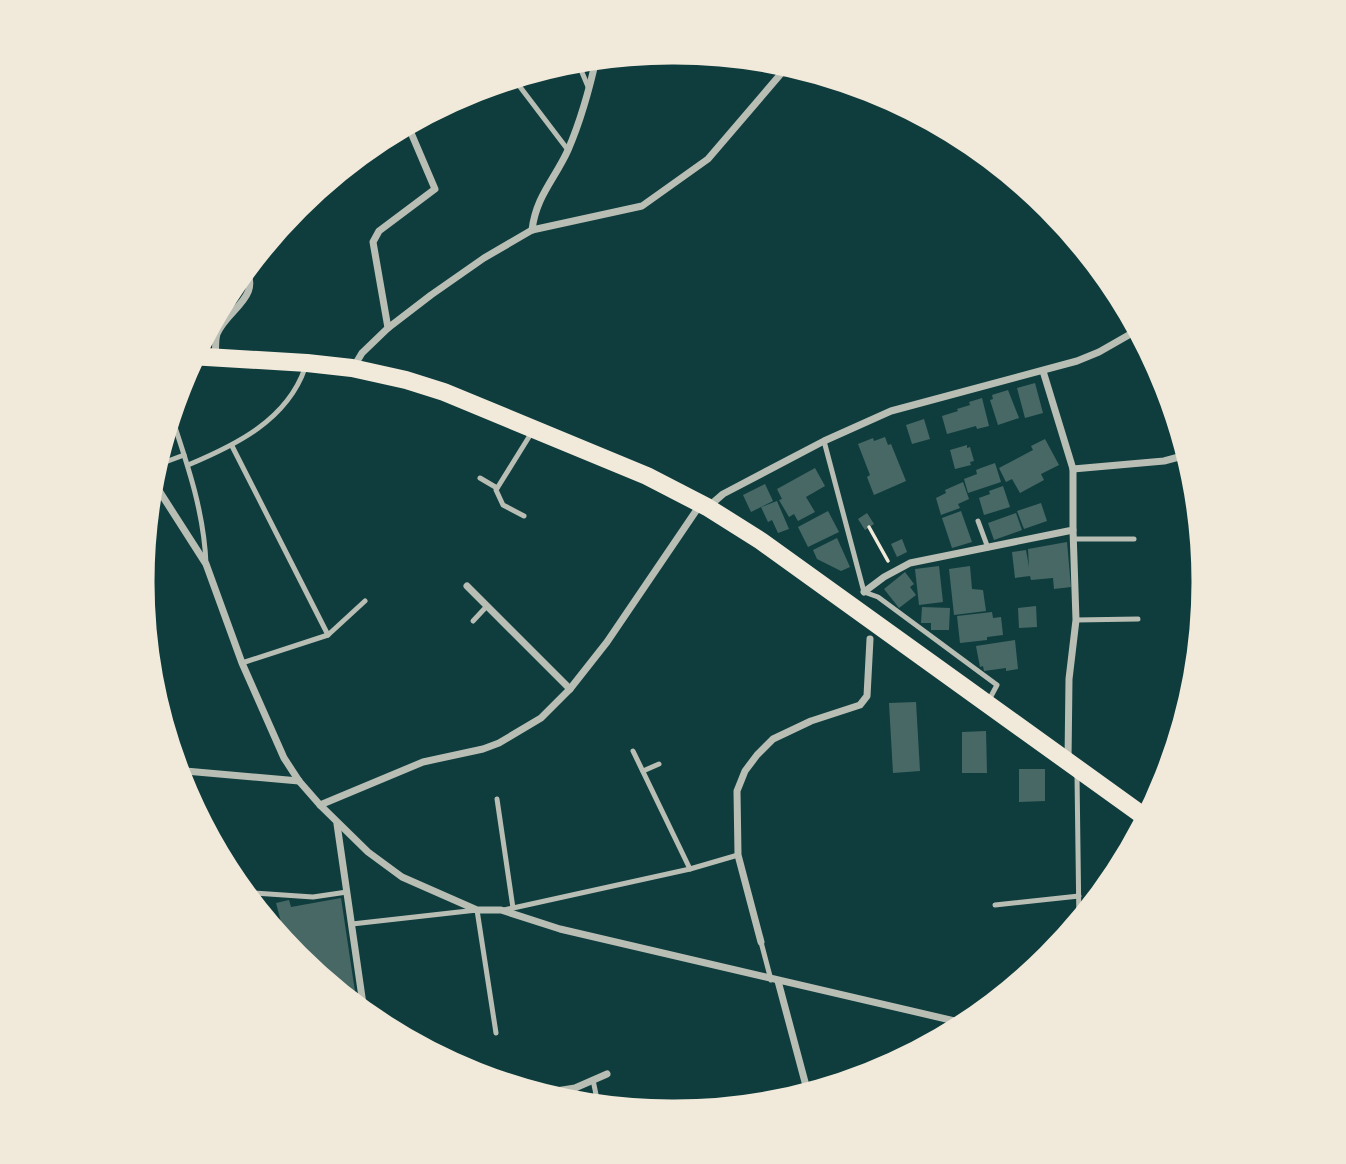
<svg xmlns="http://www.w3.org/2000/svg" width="1346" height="1164" font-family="'Asap Condensed',sans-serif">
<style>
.building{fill:#486865}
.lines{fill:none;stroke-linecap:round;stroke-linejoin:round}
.path{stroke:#f1e9da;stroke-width:3.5}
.service{stroke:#b8beb3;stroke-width:5}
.minor{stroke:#b8beb3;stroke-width:7}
.primary{stroke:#f1e9da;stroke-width:18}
.rim{fill:none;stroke:#f1e9da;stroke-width:9}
</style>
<rect width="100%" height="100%" fill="#0f3d3e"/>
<g class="building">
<path d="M1035,383l8,30 -18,5 -8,-30z"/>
<path d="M1008,390l11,28 -21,7 -8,-25 3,-1 -1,-4z"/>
<path d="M982,398l7,28 -12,3 -1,-3 -29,8 -5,-18 16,-5 -1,-2 13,-4 -1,-3z"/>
<path d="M924,419l6,20 -18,5 -6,-19z"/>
<path d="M885,437l3,8 3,-1 15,37 -32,14 -7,-18 3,-2 -12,-31 15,-6 1,3z"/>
<path d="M1045,439l14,26 -18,9 3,6 -24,13 -8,-14 -6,3 -7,-14 34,-18 -2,-4z"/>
<path d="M967,445v3l3,-1 4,14 -4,1 1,3 -16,4 -5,-19z"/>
<path d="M995,463l6,19 -33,11 -4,-14 13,-5 -1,-4 5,-2z"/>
<path d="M815,468l10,18 -19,11 9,15 -17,9 -4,-7 -5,3 -10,-17 3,-1 -5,-10z"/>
<path d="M963,482l6,17 -11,5 2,4 -19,7 -5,-17 10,-5 -1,-3z"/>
<path d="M765,484l8,17 -22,11 -8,-17z"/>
<path d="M1003,486l7,21 -26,8 -5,-17 11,-4 -1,-3z"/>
<path d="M777,501l12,28 -11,4 -6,-13 -4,2 -7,-15z"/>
<path d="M1041,503l6,18 -23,8 -7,-18z"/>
<path d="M828,511l11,21 -31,15 -10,-20z"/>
<path d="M961,511l11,31 -20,6 -10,-30z"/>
<path d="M867,513l7,11 -9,6 -7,-11z"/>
<path d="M1016,513l6,17 -28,10 -6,-17z"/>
<path d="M837,538l13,29 -9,4 -24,-12 -4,-9z"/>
<path d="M902,539l5,13 -10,5 -6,-13z"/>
<path d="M1067,542l4,45 -17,2 -1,-11 -22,2 -1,-4 -15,2 -3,-26 14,-2 3,17 -1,-18z"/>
<path d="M939,566l4,36 -24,3 -4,-36z"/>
<path d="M970,566l2,23 11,1 3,21 -32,4 -5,-46z"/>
<path d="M905,572l9,12 -4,3 6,8 -17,13 -15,-19z"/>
<path d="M1036,606l1,21 -18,1 -1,-20z"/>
<path d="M922,607l28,1 -1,22h-18v-7h-10z"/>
<path d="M992,612l1,6 8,-1 2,18 -16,2v3l-27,3 -3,-27z"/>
<path d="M1015,640l3,29 -12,2v-3l-22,3 -1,-5 -3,1 -4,-21z"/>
<path d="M916,702l4,69 -27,2 -4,-70z"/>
<path d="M986,731l1,42h-25v-41z"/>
<path d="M1019,769h26v32l-26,1z"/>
<path d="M341,898l16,107 -6,1 -62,-53 -13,-50 13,-3 2,7z"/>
</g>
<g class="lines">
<g class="path">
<path d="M180,378l12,-1"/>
<path d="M869,527l19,34"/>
</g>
<g class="service">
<path d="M572,57l9,13 8,19"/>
<path d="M511,75l57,75"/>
<path d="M169,409c17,51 35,101 37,155"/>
<path d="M824,441l40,151 14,5 119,88 -8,15"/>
<path d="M232,446l96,189"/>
<path d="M188,465c48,-20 99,-45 117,-97"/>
<path d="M152,467l32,-12"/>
<path d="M480,478l17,10"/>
<path d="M524,516l-21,-11 -7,-15 36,-58"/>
<path d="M978,521l10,27"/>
<path d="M1074,539h60"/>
<path d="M1076,620l62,-1"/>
<path d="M473,621l14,-15"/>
<path d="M242,663l86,-28 37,-34"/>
<path d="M633,751l57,118"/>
<path d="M643,771l16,-7"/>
<path d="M1077,775l2,151"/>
<path d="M497,799l16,109"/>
<path d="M239,892l74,5 34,-5"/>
<path d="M995,905l84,-9"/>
<path d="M504,910l186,-41 48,-14"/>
<path d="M352,924l125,-14 19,123"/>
<path d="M761,942l10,38"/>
<path d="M593,1080l5,24"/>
</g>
<g class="minor">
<path d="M532,230c4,-34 23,-51 36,-80 13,-30 22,-63 29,-95"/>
<path d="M388,328l-15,-86 6,-11 56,-42 -29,-68"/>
<path d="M215,356c1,-6 0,-16 2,-22 10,-25 47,-37 27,-68"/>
<path d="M353,368l9,-15 26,-25 43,-33 53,-37 48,-28 110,-24 66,-47 83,-97"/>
<path d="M1073,469l91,-8 26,-7"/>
<path d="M149,475l57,89 36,99 42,95 15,23 21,24 48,47 34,25 75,33h24l59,19 412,96"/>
<path d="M708,507l15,-13 101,-53 67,-30 186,-50 22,-9 42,-24"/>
<path d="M467,586l103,103"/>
<path d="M864,592l20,-15 26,-14 163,-33v-61l-30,-98"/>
<path d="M1068,760l1,-81 7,-59 -3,-90"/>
<path d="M174,770l125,11"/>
<path d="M320,805l103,-43 60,-13 16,-6 42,-25 29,-29 37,-47 93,-137"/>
<path d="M337,824l28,194"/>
<path d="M761,942l-23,-87 -1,-64 8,-20 12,-16 16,-16 38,-18 49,-16 7,-9 3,-57"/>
<path d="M778,981l31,116"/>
<path d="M531,1095l44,-7 32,-14"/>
</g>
<path class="primary" d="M190,356l117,7 45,5 54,12 38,12 203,84 60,31 54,34 388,279"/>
</g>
<path d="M0 0H1346V1164H0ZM672 60H674A522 522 0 0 1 1196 582V582A522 522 0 0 1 674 1104H672A522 522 0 0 1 150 582V582A522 522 0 0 1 672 60Z" fill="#f1e9da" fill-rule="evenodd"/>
<path class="rim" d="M672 60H674A522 522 0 0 1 1196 582V582A522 522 0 0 1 674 1104H672A522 522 0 0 1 150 582V582A522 522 0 0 1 672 60Z"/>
</svg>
